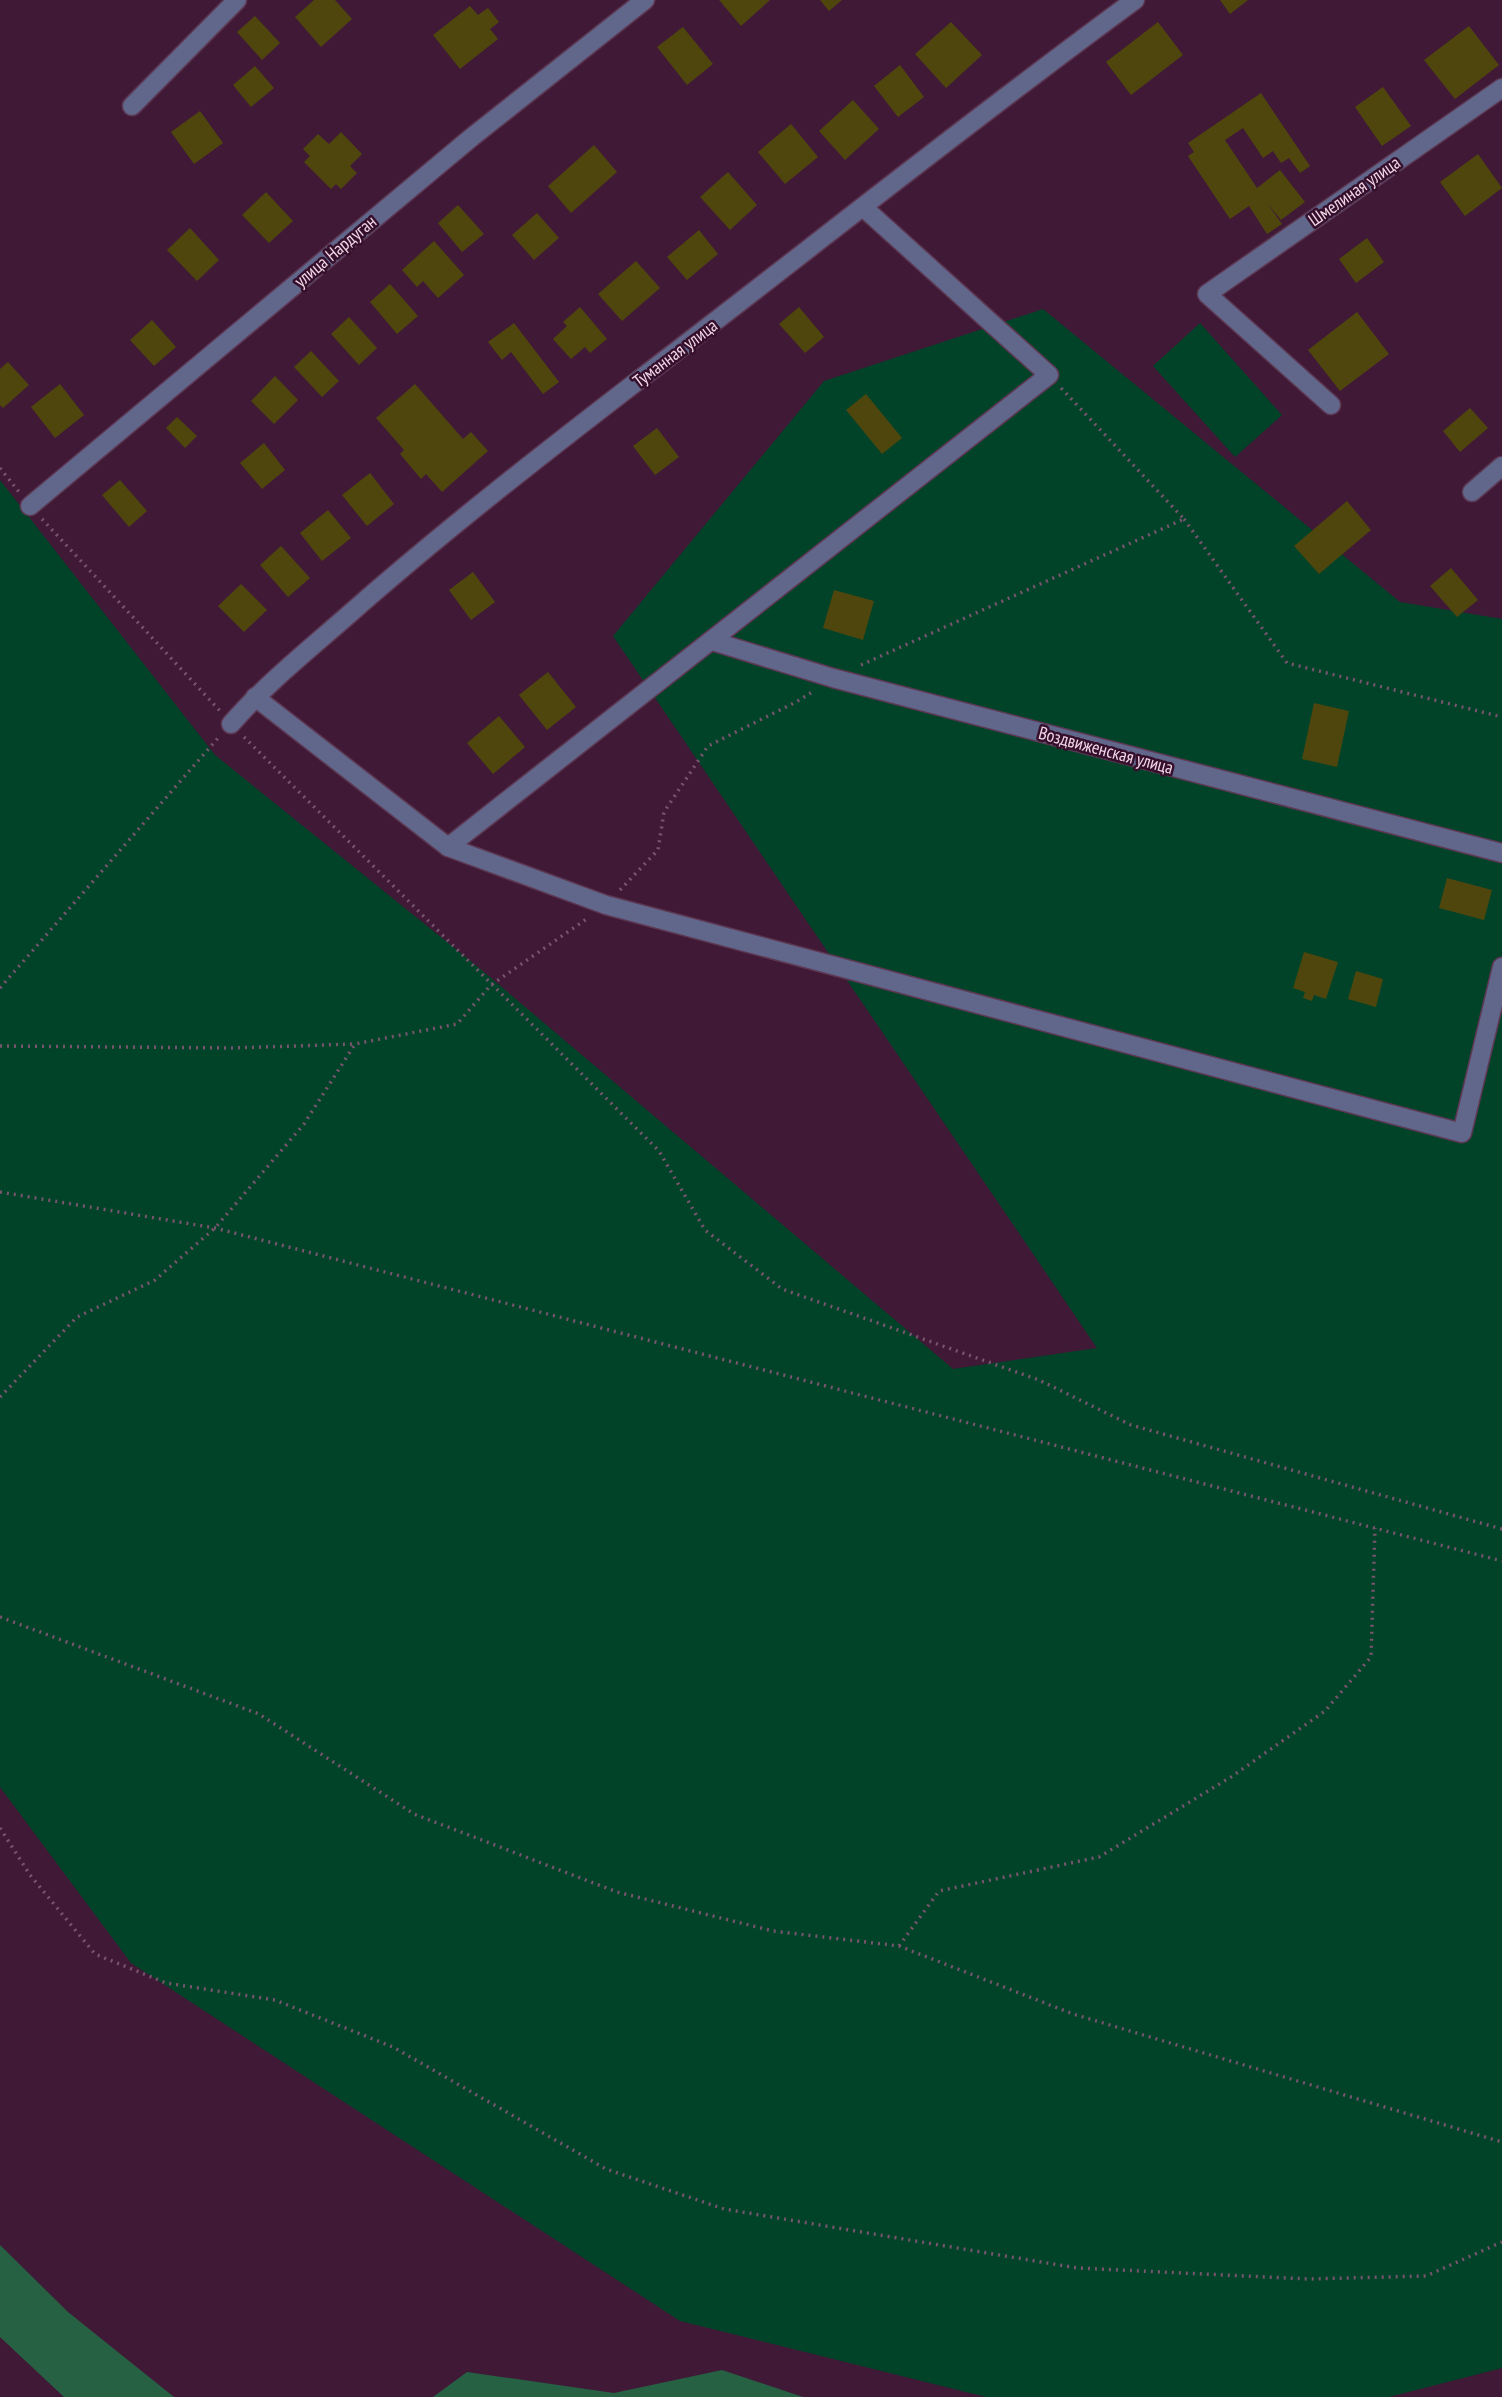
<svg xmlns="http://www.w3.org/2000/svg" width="1502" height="2397" font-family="'PT Sans Narrow',sans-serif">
  <rect width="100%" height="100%" fill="#401936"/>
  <g fill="#004328">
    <path d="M1043 309 1400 602 1502 619V2368L1389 2397H986L680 2321 131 1963 0 1787V480L215 755 478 967 953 1369 1097 1348 613 636 824 381Z"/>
    <path d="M1200 323 1282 415 1235 457 1153 366Z"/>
  </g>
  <g fill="#266144">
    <path d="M0 2245 68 2312 174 2397H64L0 2337Z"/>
    <path d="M722 2370 803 2397H433L467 2372 614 2393Z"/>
  </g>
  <g fill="#4f460e">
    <path d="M314 0H335L352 19 321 47 295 17Z"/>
    <path d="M719 0H770L741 26Z"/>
    <path d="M820 0H842L829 11Z"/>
    <path d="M1220 0H1248L1230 14Z"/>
    <path d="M470 6 478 15 488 8 499 22 490 29 498 39 460 69 433 35Z"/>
    <path d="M255 16 280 43 262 60 237 32Z"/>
    <path d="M951 22 982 55 946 88 915 54Z"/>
    <path d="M1158 22 1183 55 1131 95 1106 62Z"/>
    <path d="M1469 26 1499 65 1455 99 1424 60Z"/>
    <path d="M683 27 713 64 687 85 657 47Z"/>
    <path d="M900 65 924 97 898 117 874 86Z"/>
    <path d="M255 66 274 88 251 107 233 85Z"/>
    <path d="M1383 87 1411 126 1382 146 1355 107Z"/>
    <path d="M1261 93 1310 166 1300 173 1289 158 1281 163 1273 151 1263 158 1243 128 1225 140 1257 188 1280 170 1305 202 1281 220 1267 203 1282 224 1267 234 1249 206 1230 219 1188 156 1194 152 1188 143Z"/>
    <path d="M853 100 879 129 845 160 819 131Z"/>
    <path d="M200 111 223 143 194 164 171 132Z"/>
    <path d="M791 124 818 157 785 184 758 152Z"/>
    <path d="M341 132 362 154 350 166 357 173 341 189 336 184 331 189 304 162 310 156 303 149 318 134 329 144Z"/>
    <path d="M594 145 617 172 571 213 548 186Z"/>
    <path d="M1478 154 1502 188 1465 216 1440 182Z"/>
    <path d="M728 172 757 205 730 230 700 197Z"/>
    <path d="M266 192 293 221 269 243 242 215Z"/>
    <path d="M458 205 484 234 462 252 438 223Z"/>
    <path d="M537 213 559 238 534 260 512 235Z"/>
    <path d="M190 228 219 260 197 281 167 250Z"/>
    <path d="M699 230 718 254 687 280 667 257Z"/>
    <path d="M1367 238 1384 262 1356 283 1339 259Z"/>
    <path d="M434 241 464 275 438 298 423 281 417 287 402 270Z"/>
    <path d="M636 261 660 288 622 321 598 294Z"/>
    <path d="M390 284 418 316 397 334 370 302Z"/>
    <path d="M580 307 607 339 590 353 585 347 571 359 553 339 567 326 563 322Z"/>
    <path d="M799 307 824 337 805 353 779 324Z"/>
    <path d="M1357 312 1389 354 1340 391 1308 350Z"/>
    <path d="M349 317 377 348 359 365 331 334Z"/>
    <path d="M152 320 176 347 154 366 130 340Z"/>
    <path d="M514 323 559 382 543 394 511 352 502 360 488 342Z"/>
    <path d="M311 351 339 381 322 397 294 367Z"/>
    <path d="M8 362 29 385 3 408 0 405V369Z"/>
    <path d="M275 376 298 400 274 424 251 401Z"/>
    <path d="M60 384 84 415 55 438 31 407Z"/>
    <path d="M415 384 463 439 471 432 488 451 442 492 426 474 421 479 400 454 404 450 376 418Z"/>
    <path d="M866 394 902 438 882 454 846 410Z"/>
    <path d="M1470 408 1488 428 1460 452 1443 431Z"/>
    <path d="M177 417 197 436 185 448 166 428Z"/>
    <path d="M657 428 679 457 655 475 633 446Z"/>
    <path d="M264 443 285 470 262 489 240 463Z"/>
    <path d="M370 473 394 504 367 526 342 495Z"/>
    <path d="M120 480 147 511 129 527 102 495Z"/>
    <path d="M1347 501 1371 530 1319 574 1294 546Z"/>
    <path d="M328 510 351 538 322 561 300 533Z"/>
    <path d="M281 546 310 578 288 597 260 565Z"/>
    <path d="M1451 568 1478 600 1457 617 1430 586Z"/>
    <path d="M473 572 495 602 471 620 449 590Z"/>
    <path d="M241 584 267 610 244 632 218 606Z"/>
    <path d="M834 590 874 601 863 640 823 628Z"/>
    <path d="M548 672 576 707 547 730 519 695Z"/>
    <path d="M1314 703 1349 711 1337 767 1302 759Z"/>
    <path d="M499 716 525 747 493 774 467 743Z"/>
    <path d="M1447 878 1492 890 1484 920 1439 908Z"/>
    <path d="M1304 952 1338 962 1326 999 1314 995 1312 1001 1303 998 1305 992 1293 988Z"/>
    <path d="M1356 971 1383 979 1376 1007 1348 999Z"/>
  </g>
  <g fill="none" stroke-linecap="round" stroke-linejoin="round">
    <g stroke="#5c3752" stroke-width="21">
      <g id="minor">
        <path d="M132 106 237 0"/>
        <path d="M1331 405 1207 294 1502 88"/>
        <path d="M1472 492 1502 466"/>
        <path d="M30 506 472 137 645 0"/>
        <path d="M712 641 833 678 1502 853"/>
        <path d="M255 697 448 847 1049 375 864 208"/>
        <path d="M231 724C266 684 307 651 346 617 441 533 540 456 640 379 805 253 967 123 1135 0"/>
        <path d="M448 847 606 905 1462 1133 1502 967"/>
      </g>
    </g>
    <g stroke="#78556e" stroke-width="3.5" stroke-dasharray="2 5" stroke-linecap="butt">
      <path d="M0 468 19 492"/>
      <path d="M42 519 220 711"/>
      <path d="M1184 519 1287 663 1502 717"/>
      <path d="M861 665 1184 519 1061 388"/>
      <path d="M244 737 659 1151 705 1230 782 1289 1039 1380 1131 1425 1502 1529"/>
      <path d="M620 890 658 850 664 812 708 746 796 702 812 692"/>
      <path d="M0 988 218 738"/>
      <path d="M0 1046 233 1048 355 1044"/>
      <path d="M0 1192 215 1228 1502 1561"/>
      <path d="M0 1397 77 1317 155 1280 215 1228 304 1124 355 1044 457 1024 491 985 588 918"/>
      <path d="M0 1617 259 1714 414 1814 617 1892 773 1931 899 1946 1073 2014 1502 2142"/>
      <path d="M0 1828 30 1875 95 1954 166 1983 275 2000 393 2047 606 2169 724 2209 1077 2268 1308 2279 1426 2276 1502 2242"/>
      <path d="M899 1946 939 1891 1099 1857 1231 1777 1325 1711 1371 1657 1375 1528"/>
    </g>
    <use href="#minor" stroke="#61668b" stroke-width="18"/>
  </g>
  <g text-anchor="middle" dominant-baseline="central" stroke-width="5" stroke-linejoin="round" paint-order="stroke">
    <g font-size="18" fill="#f1d7e8" stroke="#350f2b">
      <text transform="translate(1354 191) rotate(-35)">Шмелиная улица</text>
      <text transform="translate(335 251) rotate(-40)">улица Нардуган</text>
      <text transform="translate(675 353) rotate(-37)">Туманная улица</text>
      <text transform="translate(1106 750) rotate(15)">Воздвиженская улица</text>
    </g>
  </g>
</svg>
